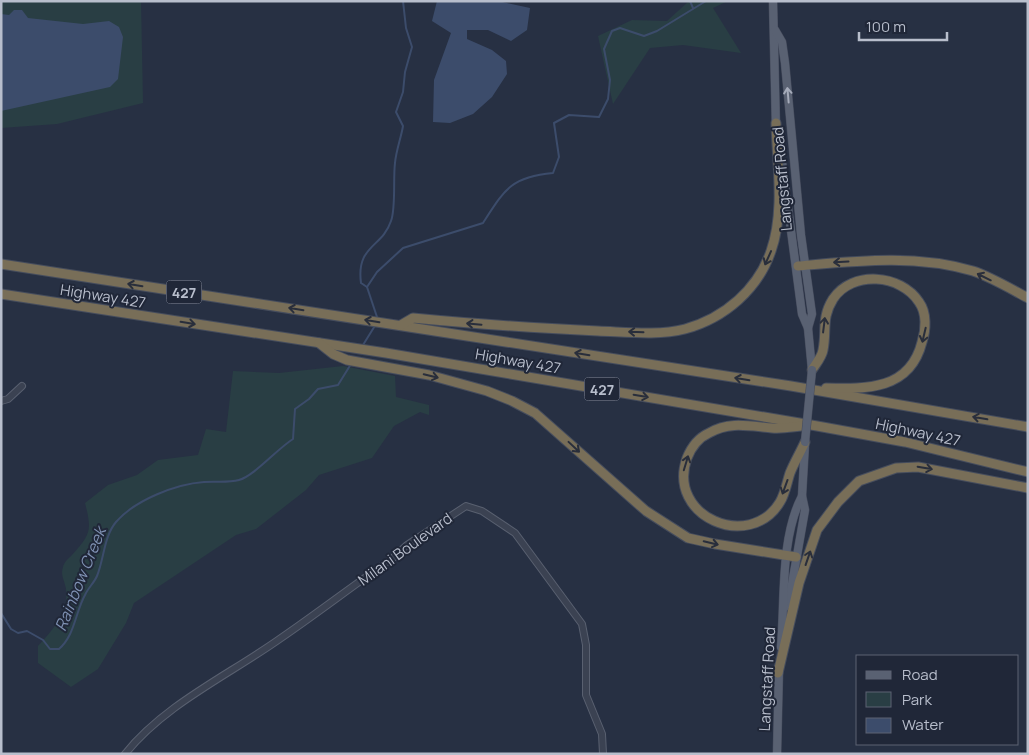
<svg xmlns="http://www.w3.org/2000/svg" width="1029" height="755" font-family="Manrope,sans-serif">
  <rect width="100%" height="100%" fill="#273043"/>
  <g fill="#293e44">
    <path d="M1 1H141L143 103 57 124 1 128Z"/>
    <path d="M728 1 713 8 741 53 683 45 650 48 613 104 598 36 632 20 667 21 688 2Z"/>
    <path d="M343 366 395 376 396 397 429 405V415L420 412 394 426 372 458 319 475 306 490 256 529 236 535 134 603 126 623 98 669 71 687 38 663V646C53 630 69 612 66 589 65 581 60 575 63 567 64 562 69 558 72 555 91 534 92 530 85 503L108 485 137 475 158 460 198 455 206 429 226 432 233 371 279 373Z"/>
  </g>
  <g fill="#3c4c6b">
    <path d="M437 1H498L530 8 527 30 511 41 488 30H467V39L492 50 506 61 507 74 492 97 473 114 450 123 433 122 434 80 451 33 432 21Z"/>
    <path d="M14 10H22L28 18 83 24 109 21 119 27 123 37 118 79 110 87 1 111V14L9 15Z"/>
  </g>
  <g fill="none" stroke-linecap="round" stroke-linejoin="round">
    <g stroke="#3c4c6b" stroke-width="2">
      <path d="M690 1 693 8"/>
      <path d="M367 287 378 320"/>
      <path d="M367 287 377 272 403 248 483 223C505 189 511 177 553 173L559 157 554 123 569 115 599 117 608 99 610 80 604 49 612 31 620 28 644 36 657 31 706 1"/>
      <path d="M367 287 361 283C356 245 382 248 391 221 396 208 393 178 395 163 396 151 401 138 403 126L396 112 403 92 405 72 412 47 406 28 403 1"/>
      <path d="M363 345 376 324"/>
      <path d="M1 613 11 629 18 633 27 631 43 640 50 649H59C75 635 75 613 85 595 88 588 94 583 97 576 104 559 104 536 116 522 135 500 176 484 204 482 215 481 228 483 239 480 254 476 277 449 293 439L295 409 309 399 318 389 338 385 351 364"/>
    </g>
    <g stroke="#596070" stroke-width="8">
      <g id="minor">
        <path d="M1 401 8 399 22 386"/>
        <path d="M125 754C165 704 229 675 281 638 319 612 355 584 393 558L407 545 466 506 482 511 515 533 582 624 586 645V695L602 734 603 754"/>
      </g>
    </g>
    <g stroke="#454b5c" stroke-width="9">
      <g id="major">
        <path d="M773 1 776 129"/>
        <path d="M775 30 782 42 785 63 801 235 812 314 808 328 812 370"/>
        <path d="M782 162 802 314 808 328"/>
        <path d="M785 607 790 595 805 510 802 496 805 444"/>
        <path d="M781 647C785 601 780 538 802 496"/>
        <path d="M777 754 779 668"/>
      </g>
    </g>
    <g stroke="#464d5d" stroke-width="11">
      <g id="highway">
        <path d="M1 264 791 386 1028 427"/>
        <path d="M798 266C856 261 915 254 973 271 991 277 1011 289 1028 298"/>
        <path d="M1 294 386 353 817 426 905 442 1028 472"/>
        <path d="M401 325 413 318C475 324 536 328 598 331 626 332 658 336 685 329 725 318 758 289 771 251 785 211 777 164 776 123"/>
        <path d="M319 343 333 354 347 360 429 375 487 391 512 401 535 413 646 511 688 538 715 544 796 557"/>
        <path d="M812 370C815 365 822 357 823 350 827 331 821 318 833 299 852 270 901 274 919 302 927 313 926 330 922 342 910 390 867 389 826 388"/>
        <path d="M802 426C792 427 782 429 772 428 749 426 729 421 709 433 698 438 691 448 687 458 666 517 750 552 780 502 785 494 787 482 790 473 794 463 800 453 805 442"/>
        <path d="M778 673 799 583 817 530 838 502 859 481 896 468 918 467 1028 488"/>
      </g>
    </g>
    <use href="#minor" stroke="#3b4252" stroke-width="6"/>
    <use href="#major" stroke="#596172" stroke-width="8"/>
    <use href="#highway" stroke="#786e58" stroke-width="9"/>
    <g stroke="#454b5c" stroke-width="9" stroke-linecap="butt">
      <path id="major-bridge" d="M805 442 812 370"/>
    </g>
    <use href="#major-bridge" stroke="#596172" stroke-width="8"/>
  </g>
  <defs><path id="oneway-shaft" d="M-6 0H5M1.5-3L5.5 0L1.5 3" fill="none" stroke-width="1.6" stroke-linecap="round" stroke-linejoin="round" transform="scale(1.25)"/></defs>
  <use stroke="#a5abba" href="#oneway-shaft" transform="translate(788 95) rotate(-95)"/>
  <g stroke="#292e3b">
    <use href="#oneway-shaft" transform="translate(768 258) rotate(114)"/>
    <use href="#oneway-shaft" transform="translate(841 262) rotate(177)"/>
    <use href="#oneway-shaft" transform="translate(984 277) rotate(-154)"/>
    <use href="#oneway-shaft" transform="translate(135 285) rotate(-171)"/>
    <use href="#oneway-shaft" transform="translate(296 309) rotate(-171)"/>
    <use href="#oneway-shaft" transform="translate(372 321) rotate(-171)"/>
    <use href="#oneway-shaft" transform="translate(188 323) rotate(9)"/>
    <use href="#oneway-shaft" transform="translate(474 324) rotate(-175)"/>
    <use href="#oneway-shaft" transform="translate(824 325) rotate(-83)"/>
    <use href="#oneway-shaft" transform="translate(636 332) rotate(-178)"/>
    <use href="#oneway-shaft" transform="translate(924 335) rotate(103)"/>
    <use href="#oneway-shaft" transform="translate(582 354) rotate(-171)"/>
    <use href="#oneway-shaft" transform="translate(431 376) rotate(14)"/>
    <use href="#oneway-shaft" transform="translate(742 379) rotate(-171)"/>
    <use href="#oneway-shaft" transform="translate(641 396) rotate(10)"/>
    <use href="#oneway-shaft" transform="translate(980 418) rotate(-170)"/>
    <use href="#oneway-shaft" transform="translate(574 447) rotate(43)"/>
    <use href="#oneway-shaft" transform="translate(686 463) rotate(-73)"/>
    <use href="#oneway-shaft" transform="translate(925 468) rotate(10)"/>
    <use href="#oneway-shaft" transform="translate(785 487) rotate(110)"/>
    <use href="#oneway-shaft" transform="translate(711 543) rotate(13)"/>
    <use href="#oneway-shaft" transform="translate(808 558) rotate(-71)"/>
  </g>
  <g text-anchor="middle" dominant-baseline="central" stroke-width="4" stroke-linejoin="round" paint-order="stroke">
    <g fill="#202738" stroke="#8a91a0" stroke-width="1">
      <rect x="166.5" y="280.5" width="35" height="23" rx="4"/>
      <rect x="584.5" y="377.5" width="35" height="23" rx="4"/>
    </g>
    <g font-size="14" font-weight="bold" fill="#b8becc">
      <text x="184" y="292">427</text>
      <text x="602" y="389">427</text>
    </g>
    <g font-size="15" fill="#b8becc" stroke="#202738">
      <text transform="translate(782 179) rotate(-95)">Langstaff Road</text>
      <text transform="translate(103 296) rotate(9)">Highway 427</text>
      <text transform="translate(518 361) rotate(10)">Highway 427</text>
      <text transform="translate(918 432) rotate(12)">Highway 427</text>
      <text transform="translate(405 549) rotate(-36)">Milani Boulevard</text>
      <text transform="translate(767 679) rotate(-87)">Langstaff Road</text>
    </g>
    <g font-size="16" font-style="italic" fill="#7f91b3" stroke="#202738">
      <text transform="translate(80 579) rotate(-68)">Rainbow Creek</text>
    </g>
  </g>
  <rect width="1029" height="755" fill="none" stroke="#b8becc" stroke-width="5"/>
  <rect x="856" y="655" width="162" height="90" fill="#202738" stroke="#5d6373"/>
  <rect x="866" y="671" width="25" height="8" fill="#596172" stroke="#5d6373"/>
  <text x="902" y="680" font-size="15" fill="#b8becc">Road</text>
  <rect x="866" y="692" width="25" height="15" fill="#293e44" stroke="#5d6373"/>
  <text x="902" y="705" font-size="15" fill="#b8becc">Park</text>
  <rect x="866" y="718" width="25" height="15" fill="#3c4c6b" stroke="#5d6373"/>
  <text x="902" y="730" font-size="15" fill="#b8becc">Water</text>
  <path d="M859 32v8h88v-8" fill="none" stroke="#b8becc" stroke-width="2.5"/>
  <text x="866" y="32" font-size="15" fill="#b8becc" stroke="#202738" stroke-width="4" paint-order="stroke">100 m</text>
</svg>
